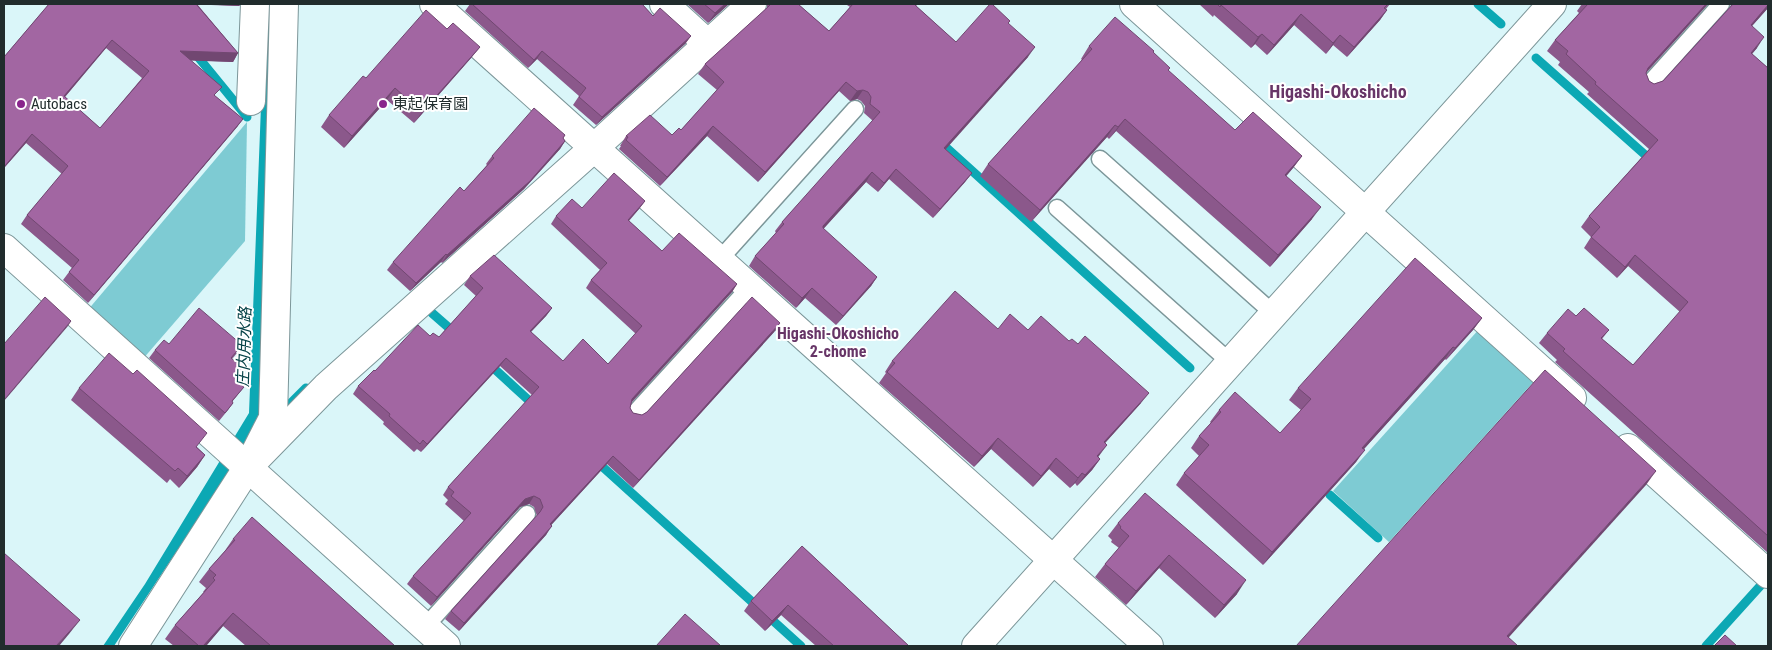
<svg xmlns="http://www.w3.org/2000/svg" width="1772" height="650" font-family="'Roboto Condensed','Noto Sans JP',sans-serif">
  <rect width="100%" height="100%" fill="#daf6f9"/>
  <g fill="#7ecbd3">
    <path d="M247 122 245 241 142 360 87 311Z"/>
    <path d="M1481 327 1537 378 1389 542 1333 491Z"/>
  </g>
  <path fill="#0ca8b4" d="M265 4H275L262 417 237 460 114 646H103L145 584 249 413Z"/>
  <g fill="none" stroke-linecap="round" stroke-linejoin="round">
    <g stroke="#0ca8b4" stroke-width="9">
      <path d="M1478 4 1501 24"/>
      <path d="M194 52 247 117"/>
      <path d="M1536 58 1652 161"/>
      <path d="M938 140 1190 368"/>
      <path d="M432 313 456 334"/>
      <path d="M488 363 535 406"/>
      <path d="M290 404 306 388"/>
      <path d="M595 460 801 646"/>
      <path d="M1330 495 1378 538"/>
      <path d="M1706 646 1762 584"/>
    </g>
    <g stroke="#7c9699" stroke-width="19">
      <g id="lane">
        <path d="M1648 85 1721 4"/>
        <path d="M1100 159 1274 314"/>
        <path d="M1057 208 1231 363"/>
        <path d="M720 259 855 109"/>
        <path d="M634 414 750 287"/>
        <path d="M425 627 527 514"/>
      </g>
    </g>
    <g stroke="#7c9699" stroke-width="30">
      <g id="street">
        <path d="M434 4 1149 646"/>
        <path d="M664 4 708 44"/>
        <path d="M1134 4 1572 398"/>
        <path d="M251 101 255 4"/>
        <path d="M4 248 446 646"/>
        <path d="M1628 448 1768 574"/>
        <path d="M248 467 326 387 595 147 752 4"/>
        <path d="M133 646 248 467 273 418 284 4"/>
      </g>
    </g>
    <g stroke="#7c9699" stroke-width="30">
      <path id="secondary" d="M976 646 1552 4"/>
    </g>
    <use href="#lane" stroke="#fff" stroke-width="16"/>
    <use href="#street" stroke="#fff" stroke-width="28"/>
    <use href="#secondary" stroke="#fff" stroke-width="28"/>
  </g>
  <g fill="#8b588b" fill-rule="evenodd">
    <path d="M49 4H241L239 6 197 4 238 53 233 62 190 60 215 96 243 119 237 127 88 303 63 280 72 268 21 224 27 215 62 174 26 143 4 168V57ZM106 48 142 78 100 128 65 97Z"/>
    <path d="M470 4H642L653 16 691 36 685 44 596 125 573 105 579 96 537 59 528 68 465 11Z"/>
    <path d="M687 4H729L708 23Z"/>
    <path d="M767 4H798L829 31 850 7 847 5 848 4H918L916 6 956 42 1008 24 1028 57 945 149 972 173 965 182 933 218 889 179 878 192 866 182 823 229 877 277 871 286 836 325 805 298 796 308 749 266 755 256 776 233 775 231 782 222 873 121 864 113 865 106 861 101 857 99 850 101 839 91 758 182 707 136 660 186 619 149 621 146H620L626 136 672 135 681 130 717 90 698 74 705 64 767 8Z"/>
    <path d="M1199 4H1390L1386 9 1387 10 1380 20 1347 57 1333 45 1326 54 1294 25 1267 55 1255 44 1251 48 1214 15 1213 17Z"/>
    <path d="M1582 4H1708L1646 73 1649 81 1654 84 1663 81 1731 6 1730 4H1768V8L1752 26 1757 48 1752 54 1768 68V553L1555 362 1557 360 1539 343 1547 333 1576 316 1609 330 1602 339 1633 365 1680 312 1628 266 1617 278 1584 248 1591 237 1581 227 1589 216 1649 149 1587 94 1589 92 1558 65 1560 62 1547 51 1555 40 1579 13 1577 11Z"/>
    <path d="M447 29 480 47 471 58 414 123 387 100 344 148 321 127 329 115 366 78Z"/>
    <path d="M1089 46 1153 52 1168 71 1235 130 1302 156 1293 168 1286 176 1312 219 1270 267 1116 131 1109 139 1107 137 1093 152 1031 222 980 176 988 164 1082 60 1081 59Z"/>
    <path d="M565 135 563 138 565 141 560 149 524 189 442 263 441 262 410 291 387 270 393 262 464 191 487 165 486 164 492 156Z"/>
    <path d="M645 201 639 209 629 221 662 251 737 284 732 292 632 402 630 408 633 413 642 415 775 331 633 488 607 464 551 525 546 535 459 631 445 619 451 611 536 517 537 516 534 507 529 504 520 507 431 606 407 584 413 576 464 521 445 504 448 500 443 495 448 487 532 395 500 366 421 452 417 449 414 452 383 424 384 422 353 394 358 386 375 371 430 336 439 337 476 296 464 285 470 276 552 308 546 316 531 332 563 361 608 364 636 334 586 288 591 280 600 270 551 224 556 216 582 208Z"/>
    <path d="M1482 318 1473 330 1446 360 1445 359 1364 449 1356 462 1263 565 1176 485 1184 473 1199 456 1191 448 1199 436 1211 423 1210 422 1219 410 1280 433 1301 410 1289 400 1298 388Z"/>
    <path d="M998 329 1028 330 1069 341 1141 403 1105 443 1098 457 1100 459 1092 470 1077 486 1075 483 1070 488 1049 469 1033 487 991 449 974 467 879 383 886 373 885 372 892 361Z"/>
    <path d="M169 344 237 353 232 359 236 381 244 387 232 402 233 403 228 410 219 421 149 358 155 350Z"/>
    <path d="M79 388 197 447 205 455 197 467 179 488 170 479 167 483 71 400Z"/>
    <path d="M1118 523 1237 594 1215 618 1159 568 1126 605 1095 577 1105 564 1119 548 1111 542 1112 540 1108 536Z"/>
    <path d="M233 539 395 646H246L223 626 206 646H174L165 639 175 625 204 592H203L206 588 199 582 209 569 224 552Z"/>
    <path d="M802 546 909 646H816L781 615 765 631 744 611 751 601Z"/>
  </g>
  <g fill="#714771">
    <path d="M183 4H241L239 6Z"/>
    <path d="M725 4H729L708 23 715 13Z"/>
    <path d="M1706 4H1708L1641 78 1648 68Z"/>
    <path d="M1768 5V8L1743 36 1751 25Z"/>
    <path d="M1387 10 1380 20 1347 57 1354 47Z"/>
    <path d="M1301 14 1294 25 1267 55 1274 45Z"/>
    <path d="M1262 34 1255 44 1251 48 1258 37Z"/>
    <path d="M1340 35 1333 45 1326 54 1333 43Z"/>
    <path d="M691 36 685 44 596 125 602 117Z"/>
    <path d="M1764 37 1757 48 1743 64 1751 53Z"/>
    <path d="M112 40 106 48 58 105 64 96Z"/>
    <path d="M480 47 471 58 414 123 422 112Z"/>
    <path d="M1035 47 1028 57 938 158 944 148Z"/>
    <path d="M180 51 238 53 233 62 174 60Z"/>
    <path d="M542 51 537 59 528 68 534 60Z"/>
    <path d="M846 82 839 91 758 182 765 172Z"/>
    <path d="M395 88 387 100 344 148 352 136Z"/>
    <path d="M863 90 857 99 850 101 857 91Z"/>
    <path d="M243 119 237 127 88 303 94 295Z"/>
    <path d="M1125 119 1116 131 1109 139 1118 127Z"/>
    <path d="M1115 125 1107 137 1031 222 1040 210Z"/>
    <path d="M713 126 707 136 660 186 667 177Z"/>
    <path d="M32 134 26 143 4 168V167Z"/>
    <path d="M565 141 560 149 524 189 442 263 447 255Z"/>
    <path d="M1302 156 1293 168 1277 187 1285 175Z"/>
    <path d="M896 169 889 179 878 192 884 183Z"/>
    <path d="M872 172 866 182 817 236 823 226Z"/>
    <path d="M972 173 965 182 933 218 940 209Z"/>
    <path d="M645 201 639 209 622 228 628 220Z"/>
    <path d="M1321 207 1312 219 1270 267 1278 255Z"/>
    <path d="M446 254 441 262 410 291 416 283Z"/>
    <path d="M1635 255 1628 266 1617 278 1625 267Z"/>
    <path d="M877 277 871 286 836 325 843 316Z"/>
    <path d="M737 284 732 292 627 407 632 399Z"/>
    <path d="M812 288 805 298 796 308 802 298Z"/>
    <path d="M552 308 546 316 524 339 530 331Z"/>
    <path d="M1482 318 1473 330 1446 360 1455 348Z"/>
    <path d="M71 321 68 326 4 401V400Z"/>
    <path d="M780 323 775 331 633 488 639 480Z"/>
    <path d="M1453 347 1445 359 1354 460 1362 448Z"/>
    <path d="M506 358 500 366 421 452 427 444Z"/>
    <path d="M1149 393 1141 403 1096 453 1104 442Z"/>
    <path d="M998 438 991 449 974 467 982 456Z"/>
    <path d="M1107 445 1099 456 1089 467 1097 456Z"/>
    <path d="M1365 450 1356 462 1263 565 1272 552Z"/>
    <path d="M205 455 197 467 179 488 187 476Z"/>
    <path d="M613 456 607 464 544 533 550 524Z"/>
    <path d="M1056 458 1049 469 1033 487 1041 476Z"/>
    <path d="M1100 459 1092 470 1077 486 1085 475Z"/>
    <path d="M1656 471 1646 485 1501 646 1507 636Z"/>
    <path d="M1082 473 1075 483 1070 488Z"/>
    <path d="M534 496 529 504 520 507 431 606 437 597 525 499Z"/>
    <path d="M552 526 546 535 459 631 464 623Z"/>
    <path d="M1169 555 1159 568 1126 605 1136 591Z"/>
    <path d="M1246 580 1237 594 1215 618 1224 605Z"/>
    <path d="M788 605 781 615 765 631 772 621Z"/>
    <path d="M233 613 223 626 206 646H203Z"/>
    <path d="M80 620 69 634 59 646H56Z"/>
  </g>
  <g fill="#a266a2" stroke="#714771" fill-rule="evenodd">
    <path d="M49 4H196L238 53 180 51 222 87 214 95 243 119 94 295 69 272 79 260 27 215 68 166 32 134 4 167V57ZM112 40 149 71 100 128 64 96Z"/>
    <path d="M472 4H642L653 16 660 8 691 36 602 117 579 97 586 88 542 51 534 60Z"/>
    <path d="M704 4H725L715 13Z"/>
    <path d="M771 4H798L829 31 853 4H916L915 5 956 42 990 4H992L1010 21 1008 23 1035 47 944 148 972 173 940 209 896 169 884 183 872 172 823 226V228L877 277 843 316 812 288 802 298 755 256 784 224 782 222 880 112 870 104 871 97 868 92 863 90 857 91 846 82 765 172 713 126 667 177 626 140 628 137 626 136 650 115 672 135 679 128 681 130 724 82 705 64 769 6Z"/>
    <path d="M1217 4H1388L1384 8 1387 10 1354 47 1340 35 1333 43 1301 14 1274 45 1262 34 1258 37 1221 5 1220 7Z"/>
    <path d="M1588 4H1706L1648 68 1646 73 1649 81 1654 84 1663 81 1733 4H1768V5L1751 25 1764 37 1751 53 1768 68V536L1563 351 1565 349 1547 333 1568 309 1576 316 1584 308 1609 330 1601 338 1633 365 1688 302 1635 255 1625 267 1591 237 1600 227 1589 216 1658 140 1595 84 1596 82 1566 54 1568 51 1555 40Z"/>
    <path d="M426 10 447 29 453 23 480 47 422 112 395 88 352 136 329 115 363 76 366 78Z"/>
    <path d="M1115 17 1154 51 1153 52 1170 68 1168 70 1235 130 1253 112 1302 156 1285 175 1321 207 1278 255 1125 119 1118 127 1115 125 1102 140 1040 210 988 164 1092 49 1089 46Z"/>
    <path d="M534 108 565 135 563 138 565 141 530 181 447 255 446 254 416 283 393 262 460 187 464 191 494 158 492 156Z"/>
    <path d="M614 173 645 201 628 220 662 251 679 233 737 284 632 399 630 408 633 413 642 415 647 412 752 297 780 323 639 480 613 456 550 524 552 526 464 623 451 611 540 512 543 507 540 499 534 496 525 499 437 597 413 576 471 513 451 496 454 492 448 487 539 387 506 358 427 444 423 440 420 444 389 416 390 414 358 386 374 370 375 371 418 325 430 336 433 333 439 337 483 288 470 276 494 255 552 308 530 331 563 361 583 339 608 364 642 326 591 280 607 263 556 216 572 199 582 208Z"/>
    <path d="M1415 258 1482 318 1455 348 1453 347 1362 448 1365 450 1272 552 1184 473 1209 445 1199 436 1221 412 1219 410 1235 392 1280 433 1311 399 1298 388Z"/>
    <path d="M955 291 998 329 1010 314 1028 330 1041 316 1069 341 1072 339 1078 344 1085 336 1149 393 1104 442 1107 445 1097 456 1100 459 1085 475 1082 473 1078 478 1056 458 1041 476 998 438 982 456 887 372 895 363 892 361Z"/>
    <path d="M45 297 71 321 4 400V344Z"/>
    <path d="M199 308 242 345 231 358 245 370 236 381 244 387 232 401 233 403 225 413 155 350 164 340 169 344Z"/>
    <path d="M109 353 133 374 137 370 207 433 196 447 205 455 187 476 178 468 175 471 79 388Z"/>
    <path d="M1545 370 1656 471 1507 636 1518 646H1296Z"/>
    <path d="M1145 493 1246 580 1224 605 1169 555 1136 591 1105 564 1129 536 1120 528 1121 527 1118 523Z"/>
    <path d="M252 517 395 646H271L233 613 203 646H199L175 625 215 580 213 578 216 575 209 569 235 540 233 539Z"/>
    <path d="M802 546 909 646H834L788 605 772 621 751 601Z"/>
    <path d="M4 553 80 620 56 646H4Z"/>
    <path d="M685 614 721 646H656Z"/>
    <path d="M1725 635 1737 646H1714Z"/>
  </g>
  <g fill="#89258c" stroke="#fff" stroke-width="2">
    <circle cx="21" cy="104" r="5"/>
    <circle cx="383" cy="104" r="5"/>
  </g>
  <g text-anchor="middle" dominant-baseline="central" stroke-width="4" stroke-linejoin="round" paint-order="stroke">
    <g font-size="15" fill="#212c2d" stroke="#fff" text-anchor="start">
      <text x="31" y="104">Autobacs</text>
      <text x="393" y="104">東起保育園</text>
    </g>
    <g font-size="16" font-weight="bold" fill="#673567" stroke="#fff">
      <text x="838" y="333">Higashi-Okoshicho<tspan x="838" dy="18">2-chome</tspan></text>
    </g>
    <g font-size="16" font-style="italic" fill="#054247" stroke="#fff">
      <text transform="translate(244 347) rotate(-88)">庄内用水路</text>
    </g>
    <g font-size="18" font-weight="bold" fill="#673567" stroke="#fff">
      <text x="1338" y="91">Higashi-Okoshicho</text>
    </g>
  </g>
  <rect width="1772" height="650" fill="none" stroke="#212c2d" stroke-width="10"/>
</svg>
